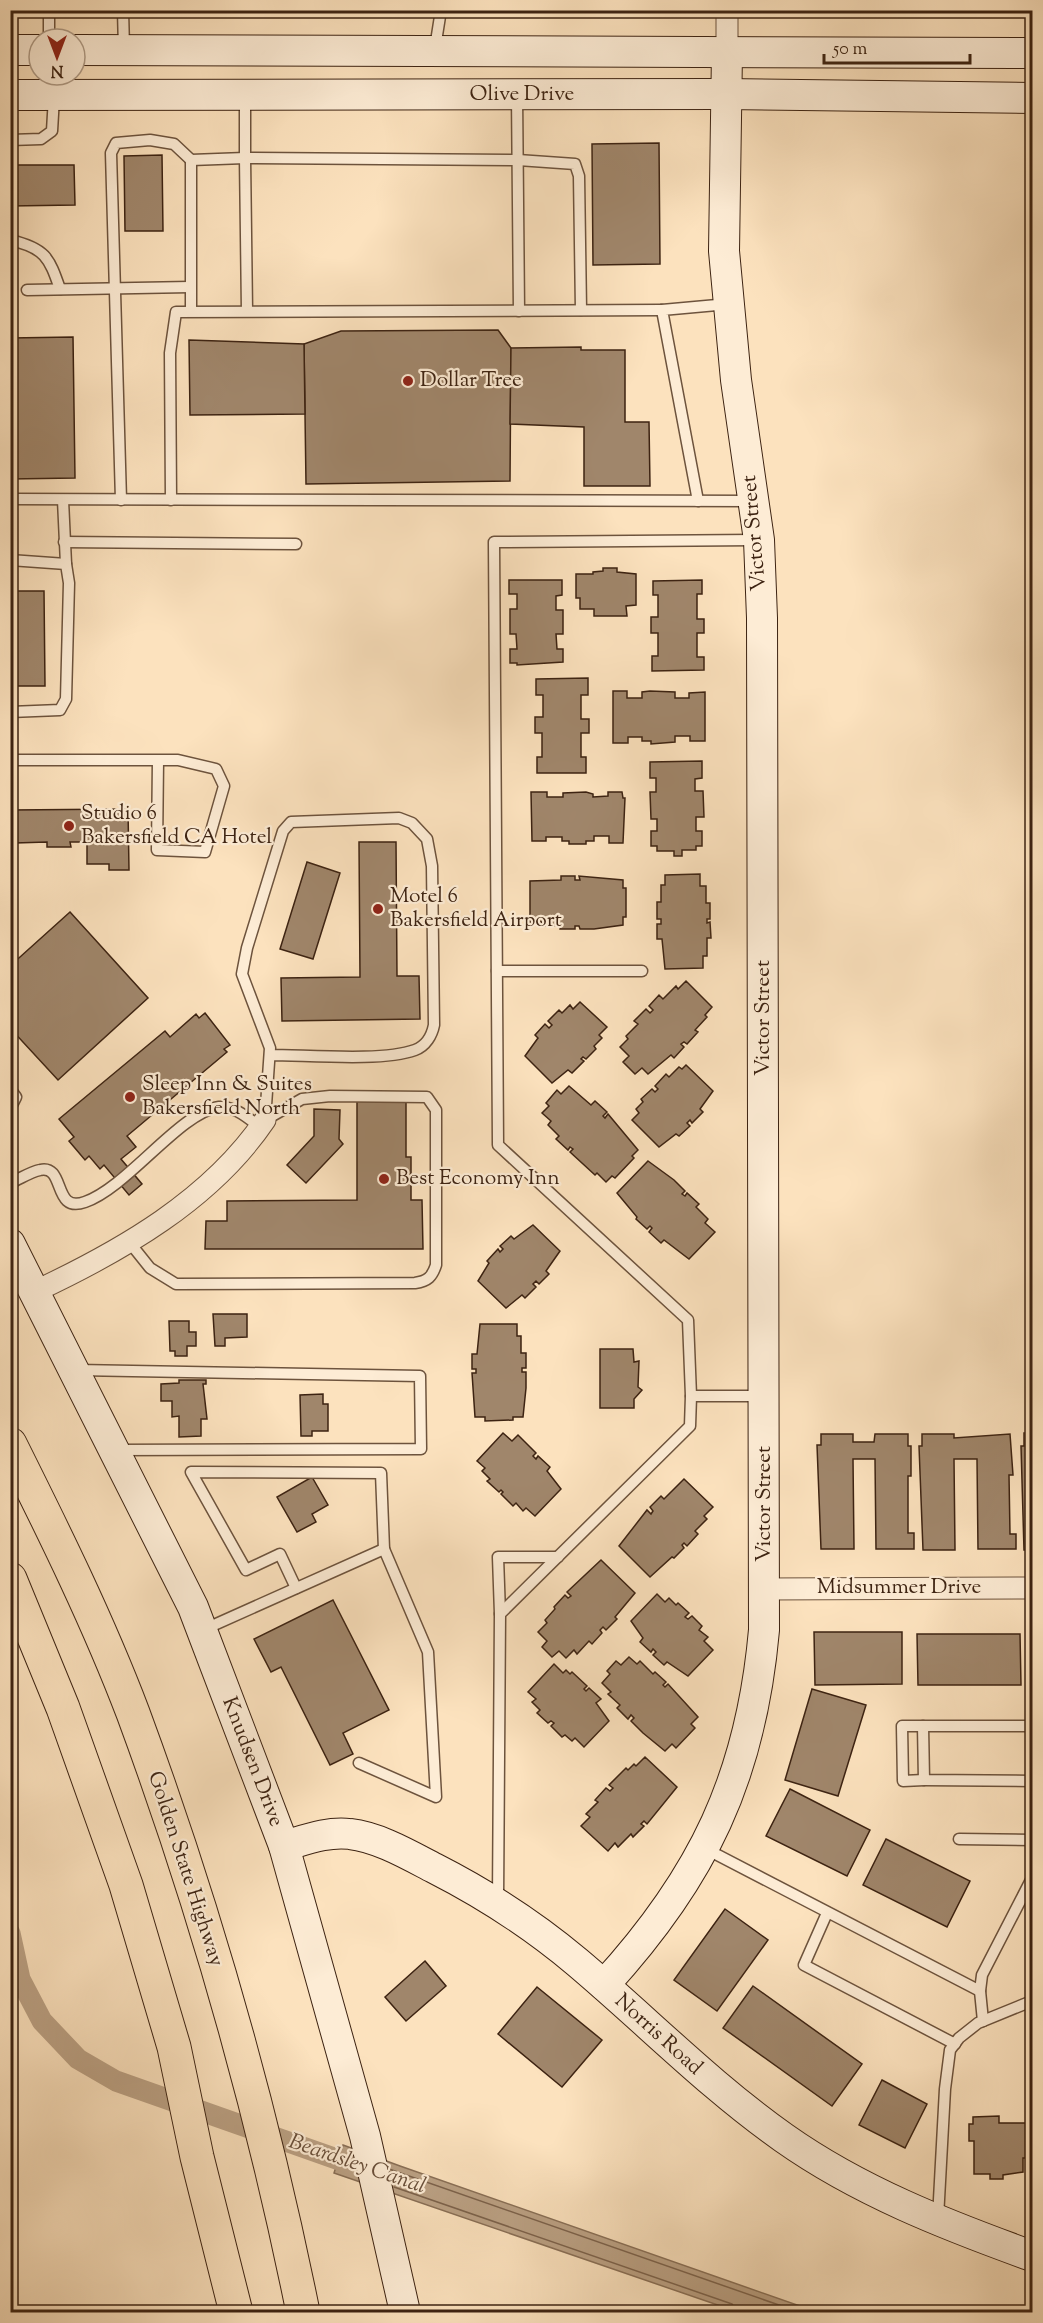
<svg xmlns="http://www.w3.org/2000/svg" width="1043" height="2323" font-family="'Sorts Mill Goudy',serif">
  <rect width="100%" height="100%" fill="#fce2be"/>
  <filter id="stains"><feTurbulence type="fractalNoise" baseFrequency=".00333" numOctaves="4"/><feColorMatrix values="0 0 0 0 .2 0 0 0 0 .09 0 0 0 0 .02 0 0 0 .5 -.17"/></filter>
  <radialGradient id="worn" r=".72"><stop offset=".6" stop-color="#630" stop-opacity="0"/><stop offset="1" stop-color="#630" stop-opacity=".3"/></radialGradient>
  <path fill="#bba184" stroke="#896f56" stroke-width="1.5" d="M343 2145 400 2166 817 2312H738L334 2173Z"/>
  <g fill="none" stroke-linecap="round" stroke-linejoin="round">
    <g stroke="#7c624b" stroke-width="1.5">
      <path d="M389 2169 799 2312"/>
      <path d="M394 2187 732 2304 737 2312"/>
    </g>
    <path stroke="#bba184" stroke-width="21" d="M10 1933 20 1979 42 2021 78 2059 116 2081 365 2169"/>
  </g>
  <g fill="#a0866b" stroke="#3d2312" stroke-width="1.5">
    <path d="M659 143 660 264 593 265 592 144Z"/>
    <path d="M162 155 163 231H125L124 156Z"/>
    <path d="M10 165H74L75 205 10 206Z"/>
    <path d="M498 330 511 348 510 481 306 484 304 344 341 331Z"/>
    <path d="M73 337 75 478 10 479V338Z"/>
    <path d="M189 340 304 344 305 414 190 415Z"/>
    <path d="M581 347V350H625V422H649L650 486H584V427L510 424 511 348Z"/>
    <path d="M603 568H617V572L636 574V605L626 606 627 616H594V609H580V598H576V574H593V572L603 571Z"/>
    <path d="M509 580H562V595L556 596V610H563V634H556L557 649H563V662L517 665V663H510V649H517L516 634H510V609H517V594H509Z"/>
    <path d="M702 580V594H697V619H704V633H697V657H704V670L652 671V656H658V633H651V617H658V595H653V581Z"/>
    <path d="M10 591H44L45 686H10Z"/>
    <path d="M588 678V695H581V719H589V733H581V757H586V773H537V757H542V733H535V717H543V695H536V679Z"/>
    <path d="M613 691H627V698H642V692L650 691 675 692V698H689V693L705 692V741H690V736H675V742L651 744V741H642V737H628V743H613Z"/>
    <path d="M702 761V778L695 779V791H703L704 817H696V831H702V846H696V850H682V856H674V851H657V846H651V831H657V819H651L650 792H656V778H650V762Z"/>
    <path d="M531 792H547V797H563V793L586 792 593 794V797L608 796V792H622L623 798H625L623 843H609V836H594V841H586V844H569V841H562V837H546V841H532Z"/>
    <path d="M128 809 129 870H109V864H87V842H70L71 847H47V842L15 843V848H10V810Z"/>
    <path d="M359 842H396L397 976H419L420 1019 282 1021 281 978 360 977Z"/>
    <path d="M307 862 340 873 313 959 280 949Z"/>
    <path d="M700 874V886H706V903H710V919H707V923L710 922 711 938H707V956H703V968L665 969 662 939H657V924H661V919H657V902H661V885H665V875Z"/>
    <path d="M561 876H575V880H580L579 876 623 880V888H626V917H623V925L594 929H580L579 926H575V929H560V926H542V922H530V881L561 880Z"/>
    <path d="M70 912 148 998 58 1080 10 1028V966Z"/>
    <path d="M686 981 712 1007 705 1015 707 1017 695 1030 698 1032 687 1044 684 1042 681 1044 684 1047 674 1058 671 1055 648 1074 642 1068 635 1074 623 1062 629 1056 620 1047 628 1039 626 1036 638 1024 634 1021 646 1009 650 1013 653 1010 649 1006 659 995 663 999 676 986 678 989Z"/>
    <path d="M580 1002 607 1027 599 1035 602 1038 594 1046 596 1049 586 1059 583 1057 581 1059 584 1061 572 1073 568 1070 552 1083 525 1056 538 1038 535 1035 545 1024 549 1028 552 1025 548 1021 559 1010 562 1013 570 1005 573 1009Z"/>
    <path d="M205 1013 230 1045 224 1049 227 1052 127 1136 136 1147 121 1159 142 1184 129 1195 104 1165 100 1169 89 1156 85 1160 69 1141 74 1137 59 1119 165 1031 170 1037 196 1014 199 1018Z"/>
    <path d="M686 1065 713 1091 700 1109 703 1112 692 1123 690 1120 687 1123 690 1126 679 1136 676 1134 659 1147 632 1120 639 1113 636 1109 643 1102 641 1099 652 1089 655 1092 658 1089 655 1086 666 1074 669 1077 679 1067 682 1069Z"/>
    <path d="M569 1086 591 1105 595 1101 607 1112 603 1116 605 1118 608 1114 638 1150 632 1156 634 1158 615 1178 612 1176 606 1182 597 1173 595 1175 570 1152 573 1149 570 1147 568 1150 556 1139 559 1136 548 1125 551 1121 542 1113 549 1106 546 1103 557 1090 561 1094Z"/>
    <path d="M357 1098H406V1157H411V1200H422L423 1249H205L206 1221H227V1201L357 1200Z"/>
    <path d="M314 1109 340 1110 339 1139 343 1144 306 1183 287 1165 314 1136Z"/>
    <path d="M648 1161 674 1180 685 1191 682 1194 685 1196 687 1193 699 1204 696 1207 708 1219 705 1223 715 1232 689 1259 664 1240 661 1243 649 1232 652 1228 650 1226 647 1229 636 1219 637 1217 617 1193Z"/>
    <path d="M533 1225 560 1251 546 1271 549 1274 539 1284 536 1281 533 1284 536 1287 525 1298 522 1295 506 1308 478 1281 489 1263 487 1261 498 1249 500 1252 503 1249 500 1246 511 1236 514 1239Z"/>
    <path d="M213 1314H247V1337L225 1338V1346H215Z"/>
    <path d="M169 1321H189V1332H196V1346H187V1356H175V1351H170Z"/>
    <path d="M480 1324H517V1336H521V1353H526V1368H522V1372H526V1388L523 1417H513V1420L485 1421V1417H475L472 1373H476V1369H472V1354H477Z"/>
    <path d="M600 1349H633L634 1362 639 1361 638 1387 642 1390 634 1399V1408H600Z"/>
    <path d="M179 1380H206V1384H203L207 1419H201V1436L179 1437V1416L172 1417V1401H161V1384L179 1383Z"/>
    <path d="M323 1394V1404H328V1431H312V1436H301L300 1395Z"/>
    <path d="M503 1433 512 1441 518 1435 536 1453 533 1456 536 1459 538 1456 550 1467 547 1471 561 1489 535 1516 526 1508 523 1511 516 1503 513 1506 501 1494 503 1492 501 1490 499 1492 487 1481 490 1479 482 1471 485 1468 477 1461Z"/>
    <path d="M1024 1433H1032V1550H1024L1021 1446H1024Z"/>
    <path d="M821 1434H853V1442H874L875 1434H908V1446H911V1476H908V1533H914V1549H876L875 1459H853L854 1549H821L817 1445H821Z"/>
    <path d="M922 1434H954V1438L1010 1434 1013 1475H1009L1010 1534H1016V1549H978L977 1459H954L955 1550H923L919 1446H922Z"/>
    <path d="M312 1477 328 1505 312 1514 316 1522 297 1532 277 1497Z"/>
    <path d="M684 1479 713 1507 704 1516 707 1519 695 1531 698 1534 687 1546 684 1543 682 1545 684 1548 674 1558 672 1557 650 1577 619 1546 647 1510 651 1514 653 1511 650 1507 661 1496 664 1499Z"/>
    <path d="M601 1560 635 1593 615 1617 617 1619 606 1630 603 1627 600 1630 602 1633 592 1644 589 1641 577 1654 574 1650 566 1658 559 1651 552 1657 542 1647 547 1641 538 1632 547 1623 545 1620 555 1609 554 1607 565 1595 568 1598 571 1596 567 1592Z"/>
    <path d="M657 1594 665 1602 669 1598 676 1605 678 1603 689 1613 685 1617 688 1619 692 1616 702 1626 699 1630 708 1637 704 1641 713 1650 688 1676 667 1662 664 1665 653 1655 656 1652 653 1649 651 1652 640 1642 643 1638 631 1621Z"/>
    <path d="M333 1600 389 1710 343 1733 353 1754 330 1765 281 1667 271 1672 254 1639Z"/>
    <path d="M814 1632H902V1684L815 1685Z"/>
    <path d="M917 1634H1020L1021 1685H918Z"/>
    <path d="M629 1657 637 1664 640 1661 653 1674 655 1672 666 1682 663 1685 665 1687 668 1684 698 1717 691 1724 695 1728 676 1748 672 1744 665 1751 643 1733 631 1721 634 1718 631 1715 628 1719 617 1708 620 1705 608 1694 611 1692 602 1683 610 1674 607 1671 616 1661 621 1665Z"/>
    <path d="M554 1664 563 1673 566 1670 570 1674 572 1672 587 1686 584 1689 586 1691 589 1688 601 1699 596 1703 609 1721 584 1747 575 1738 572 1741 565 1735 562 1737 551 1726 554 1723 551 1721 548 1723 537 1713 540 1710 532 1702 536 1699 528 1692Z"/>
    <path d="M812 1689 866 1705 838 1796 785 1780Z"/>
    <path d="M645 1757 677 1787 647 1824 644 1821 641 1824 644 1826 633 1837 631 1834 618 1847 615 1843 608 1851 581 1826 590 1817 586 1814 598 1802 595 1800 606 1788 610 1791 613 1788 609 1785 626 1768 628 1770 634 1764 636 1766Z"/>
    <path d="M790 1789 870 1830 847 1876 766 1836Z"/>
    <path d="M886 1839 970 1881 947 1927 863 1885Z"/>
    <path d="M725 1909 768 1940 717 2011 674 1980Z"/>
    <path d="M425 1961 446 1986 406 2021 385 1997Z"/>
    <path d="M753 1986 862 2064 832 2106 723 2028Z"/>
    <path d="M537 1987 602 2040 562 2087 498 2034Z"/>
    <path d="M882 2080 927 2104 905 2148 859 2125Z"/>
    <path d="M999 2116V2123H1027L1028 2158H1023V2172L1003 2175V2179H990V2174H974V2141H969V2124H973V2117Z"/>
  </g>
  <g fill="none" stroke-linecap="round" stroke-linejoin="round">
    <g stroke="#6d533d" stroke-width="13">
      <g id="lane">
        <path d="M49 10V39"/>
        <path d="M123 10 124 49"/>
        <path d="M435 48 441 10"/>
        <path d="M245 95V158L518 160 575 164 579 176 581 310"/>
        <path d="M517 95 519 311"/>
        <path d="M10 140 41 139 52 131 54 97"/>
        <path d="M191 160V311"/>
        <path d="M10 240C45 248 49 257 60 289"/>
        <path d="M27 290 190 287"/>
        <path d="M10 499 751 501"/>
        <path d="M63 500 66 564"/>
        <path d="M121 500 111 153 116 143 150 140 174 144 191 160 245 158 247 311"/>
        <path d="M171 500 170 353 176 312 662 310"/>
        <path d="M698 501 662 310 728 304"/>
        <path d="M756 540 494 542 498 1145 688 1320 691 1396H761"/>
        <path d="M64 542 296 544"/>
        <path d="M10 560 66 564 69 583 66 699 60 710 10 712"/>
        <path d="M10 760H178L216 769 224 786 205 852 157 850 158 760"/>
        <path d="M497 971H642"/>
        <path d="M10 1089 16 1097 10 1109"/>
        <path d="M265 1120 270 1048 242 974 247 948 283 831 291 822 399 818 412 823 427 839 432 866 434 1025C432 1035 426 1046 415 1050 382 1062 307 1055 270 1055"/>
        <path d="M10 1183C20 1179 30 1172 40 1170 66 1164 52 1214 85 1202 128 1187 180 1112 219 1107 235 1106 248 1118 260 1127"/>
        <path d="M130 1243 150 1268 176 1284 415 1283C428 1281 432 1277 436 1265V1110L427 1097 330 1096 302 1099 265 1120"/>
        <path d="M77 1370 420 1376 421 1449 116 1450"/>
        <path d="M296 1588 280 1554 246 1570 191 1472 381 1473 384 1549"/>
        <path d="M500 1614 498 1557H558"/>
        <path d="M205 1629 384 1549 428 1652 436 1797 359 1763"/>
        <path d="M923 1726H902L903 1781 924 1780"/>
        <path d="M1032 1726H923L924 1780 1032 1781"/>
        <path d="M959 1839 1032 1840"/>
        <path d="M706 1849 980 1991"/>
        <path d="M498 1900 500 1614 690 1426 691 1396"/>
        <path d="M827 1913 804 1965 955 2044"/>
        <path d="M983 2021 980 1991 982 1975 1032 1878"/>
        <path d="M938 2218 945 2089 950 2050 959 2038 978 2023 1032 2001"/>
      </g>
    </g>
    <g stroke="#6d533d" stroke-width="23">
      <g id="street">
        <path d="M727 10V52"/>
        <path d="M36 1291C121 1251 211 1200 265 1120"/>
        <path d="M765 1589 1032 1588"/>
      </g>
    </g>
    <g stroke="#3d2312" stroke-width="32">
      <g id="secondary">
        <path d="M10 50H39"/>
        <path d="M75 50 1032 53"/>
        <path d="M10 95 725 94 1032 98"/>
        <path d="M10 1244 193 1607 284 1846 365 2136 405 2312"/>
        <path d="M284 1846C305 1840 328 1831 350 1834 378 1837 409 1855 434 1868 485 1894 533 1925 577 1962 647 2021 709 2085 784 2138 859 2191 946 2225 1032 2256"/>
        <path d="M604 1985C703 1877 751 1777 764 1630L762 618 759 540 736 380 724 251 727 52"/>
      </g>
    </g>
    <g stroke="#3d2312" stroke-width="35">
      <g id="highway">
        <path d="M10 1444C54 1532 98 1621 133 1713 205 1908 262 2109 303 2312"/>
        <path d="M10 1579 63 1708 126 1885 174 2047 197 2157 236 2312"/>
      </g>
    </g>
    <use href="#lane" stroke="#fdecd5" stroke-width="10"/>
    <use href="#street" stroke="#fdecd5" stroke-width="21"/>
    <use href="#secondary" stroke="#fdecd5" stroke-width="30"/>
    <use href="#highway" stroke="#fce2be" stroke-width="33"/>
  </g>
  <g fill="#8f2418" stroke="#fdecd5" stroke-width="2">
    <circle cx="408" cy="381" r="6"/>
    <circle cx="69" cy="826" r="6"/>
    <circle cx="378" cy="909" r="6"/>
    <circle cx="130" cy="1097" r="6"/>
    <circle cx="384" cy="1179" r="6"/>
  </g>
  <g text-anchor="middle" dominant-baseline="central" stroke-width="4.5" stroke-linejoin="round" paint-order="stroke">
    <g font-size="21" fill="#3d2312" stroke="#fdecd5">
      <text x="522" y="95">Olive Drive</text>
      <text transform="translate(755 533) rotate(-95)">Victor Street</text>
      <text transform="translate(764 1018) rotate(-90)">Victor Street</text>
      <text transform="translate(765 1504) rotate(-90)">Victor Street</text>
      <text x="899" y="1588">Midsummer Drive</text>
      <text transform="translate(252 1762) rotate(69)">Knudsen Drive</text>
      <text transform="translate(185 1869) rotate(72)">Golden State Highway</text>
      <text transform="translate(658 2035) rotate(42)">Norris Road</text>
    </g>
    <g font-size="21" fill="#3d2312" stroke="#fdecd5" text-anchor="start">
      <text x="420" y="381">Dollar Tree</text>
      <text x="81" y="814">Studio 6<tspan x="81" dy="24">Bakersfield CA Hotel</tspan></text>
      <text x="390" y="897">Motel 6<tspan x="390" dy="24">Bakersfield Airport</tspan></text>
      <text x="142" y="1085">Sleep Inn &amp; Suites<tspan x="142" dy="24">Bakersfield North</tspan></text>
      <text x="396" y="1179">Best Economy Inn</text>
    </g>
    <g font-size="22" font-style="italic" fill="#694f3a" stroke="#fdecd5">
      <text transform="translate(357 2165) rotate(19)">Beardsley Canal</text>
    </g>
  </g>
  <rect width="1043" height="2323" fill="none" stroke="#fce2be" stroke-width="36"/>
  <rect x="12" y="12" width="1019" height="2299" fill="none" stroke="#3d2312" stroke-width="3"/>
  <rect x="18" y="18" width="1007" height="2287" fill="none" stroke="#3d2312" stroke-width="1.5"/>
  <g transform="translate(57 57) rotate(180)"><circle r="28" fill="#fdecd5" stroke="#b09c87" stroke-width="1.5"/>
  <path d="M0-4.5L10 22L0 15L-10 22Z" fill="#8f2418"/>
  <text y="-9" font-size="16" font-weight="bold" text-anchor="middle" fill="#3d2312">N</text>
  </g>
  <path d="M824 54v9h146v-9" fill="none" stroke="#3d2312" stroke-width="3"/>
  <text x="833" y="54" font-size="18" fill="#3d2312" stroke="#fdecd5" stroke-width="4.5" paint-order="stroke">50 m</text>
  <rect width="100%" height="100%" filter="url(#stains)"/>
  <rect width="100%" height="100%" fill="url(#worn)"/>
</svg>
